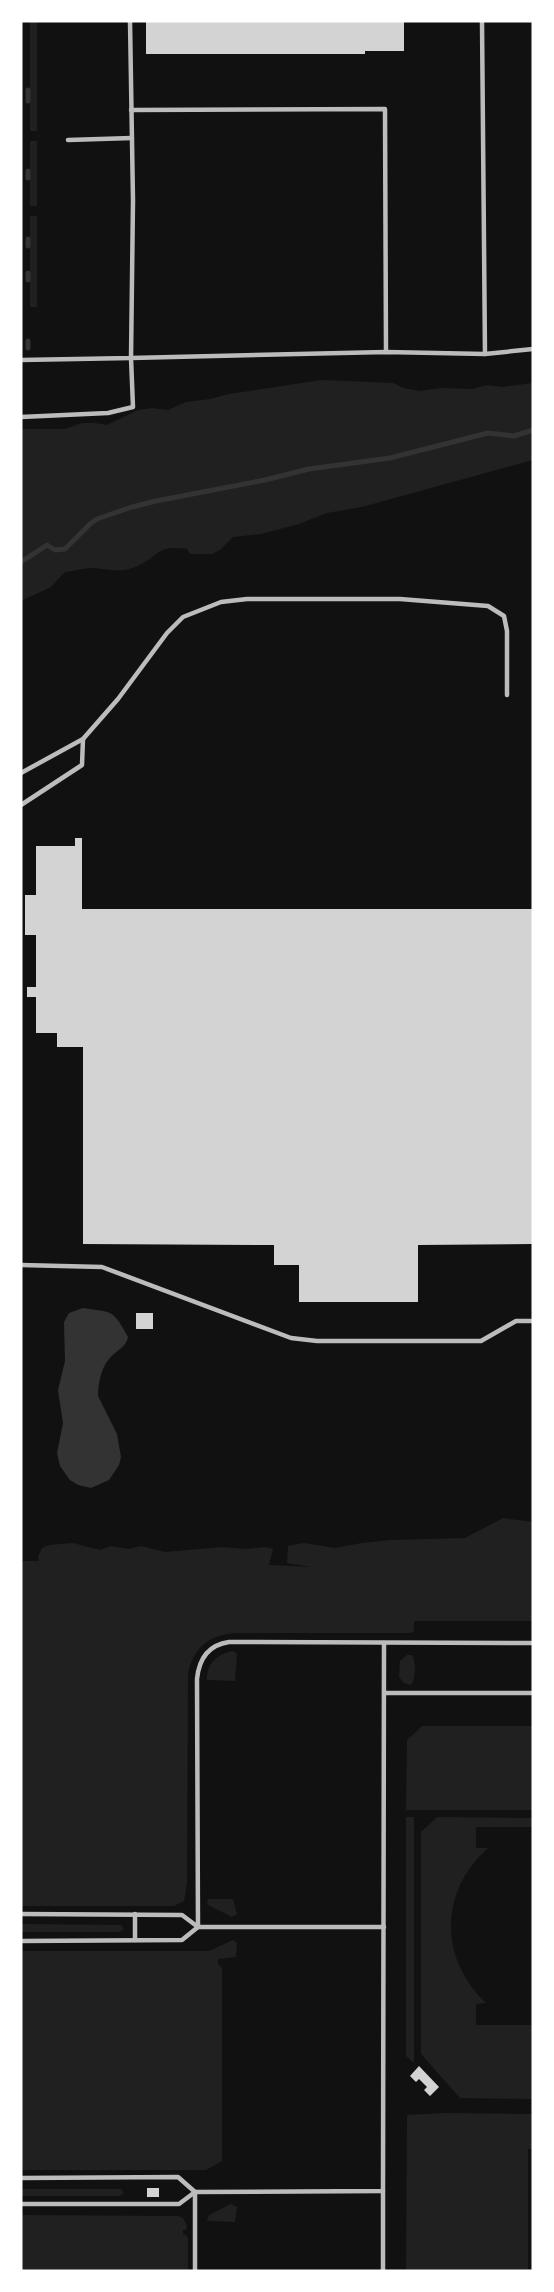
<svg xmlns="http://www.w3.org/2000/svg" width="554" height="2292" font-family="'PT Sans Narrow',sans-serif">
  <rect width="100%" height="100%" fill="#111"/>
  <g fill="#202020">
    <rect x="30" y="21" width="7" height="110"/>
    <rect x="30" y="141" width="7" height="65"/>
    <rect x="30" y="216" width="7" height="91"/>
    <path d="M321 380 393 383 404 388 420 391 441 388 472 389 487 385 502 387 533 383V460L362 507 327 513 299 524 261 534 233 537 220 550 212 554H190L187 549C155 544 160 557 135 567 119 574 106 568 89 568 81 569 73 571 65 572L51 587 21 601V429H65L82 423H95L107 425 138 410 152 408 168 410 186 402 210 399 229 394Z"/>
    <path d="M503 1518 533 1522V1621H414V1631L410 1633H237C210 1634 192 1648 188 1675L187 1883 184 1901 174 1906H21V1561H39L38 1557 42 1548 49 1545 73 1543 100 1550 110 1546 129 1549 141 1546 165 1552 223 1547 246 1549 266 1547 273 1549 269 1565 311 1567 287 1563 288 1546 304 1543 335 1548 362 1543 390 1540 465 1538Z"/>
    <path d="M233 1651 237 1654 235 1681 207 1680C206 1664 217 1654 233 1651Z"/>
    <path d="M407 1655H412C416 1662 416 1678 411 1685L404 1683 399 1677 400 1661Z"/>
    <path d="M422 1726H533V1810H406L407 1740Z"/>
    <path d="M406 1817H414V2063L406 2056Z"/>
    <path d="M437 1817 533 1818V1827H476V1848H488C439 1892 439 1958 486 2003L476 2004V2025H533V2099L460 2098 421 2054V1832Z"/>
    <path d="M209 1899H233L237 1914 232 1917 208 1905 207 1902Z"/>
    <path d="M21 1924 121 1925 124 1929 120 1932H21Z"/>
    <path d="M233 1940 237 1943 236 1957 218 1959V1964L222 1968V2161L206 2170H21V1951H209Z"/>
    <path d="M443 2113 533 2114V2149H528V2271H406L407 2115Z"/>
    <path d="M21 2189H121L124 2193 120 2196H21Z"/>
    <path d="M231 2204 237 2207 235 2222 207 2221 209 2215Z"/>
    <path d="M21 2215 178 2216 183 2218 187 2226 186 2230H183V2235H186L188 2239V2271H21Z"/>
  </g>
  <path fill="#333" d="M83 1308C113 1313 112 1308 128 1337 126 1348 116 1350 109 1359 101 1368 98 1384 98 1396L117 1434 121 1457 119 1465 109 1480 91 1488 78 1485 70 1480 60 1466 57 1453 63 1423 58 1390 65 1361 64 1322 69 1313Z"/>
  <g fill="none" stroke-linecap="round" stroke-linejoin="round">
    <g stroke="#333" stroke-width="5">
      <path d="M28 90V101"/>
      <path d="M28 171V178"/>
      <path d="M28 239V246"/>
      <path d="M28 273V280"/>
      <path d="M28 341V348"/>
      <path d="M21 562 47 545 55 550 65 549 90 524 97 519 132 507 156 501 265 480 309 469 390 458 488 433 514 436 533 430"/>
    </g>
  </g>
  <g fill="#d3d3d3">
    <path d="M146 21H404V51H365V54H146Z"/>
    <path d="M75 838H82V909H533V1244L418 1245V1302H299V1265H274V1245L83 1244V1047H57V1033H36V997H27V987H36V935H25V895H36V846H75Z"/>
    <rect x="136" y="1313" width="17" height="16"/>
    <path d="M419 2066 439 2087 430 2096 424 2090 427 2087 419 2079 416 2082 410 2076Z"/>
    <rect x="147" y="2188" width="12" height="9"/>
  </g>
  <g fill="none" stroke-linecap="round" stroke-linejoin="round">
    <g stroke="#bcbcbc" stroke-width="4.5">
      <path d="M482 21 485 354"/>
      <path d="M131 110 385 109 386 352"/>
      <path d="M68 140 132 138"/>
      <path d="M21 360 131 358 133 201 130 21"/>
      <path d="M21 417 108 413 133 407 131 358 386 352 485 354 533 349"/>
      <path d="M21 773 83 739 118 699 167 633 183 617 221 602 247 599H400L488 606 504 616 507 631V695"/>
      <path d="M21 805 82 765 83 739"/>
      <path d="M21 1265 102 1267 291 1338 317 1341H481L516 1321H533"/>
      <path d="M384 1693H533"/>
      <path d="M21 1914 182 1915 198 1927H384"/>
      <path d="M135 1914V1940"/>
      <path d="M198 1927 197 1679C199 1659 208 1645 229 1642L533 1643"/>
      <path d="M21 1941 182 1940 198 1927"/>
      <path d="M21 2178 178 2177 195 2192V2271"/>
      <path d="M21 2204H179L195 2192 383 2191 384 1643"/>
      <path d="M383 2271V2191"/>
    </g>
  </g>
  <rect width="554" height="2292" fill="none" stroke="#ffffff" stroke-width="45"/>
</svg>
